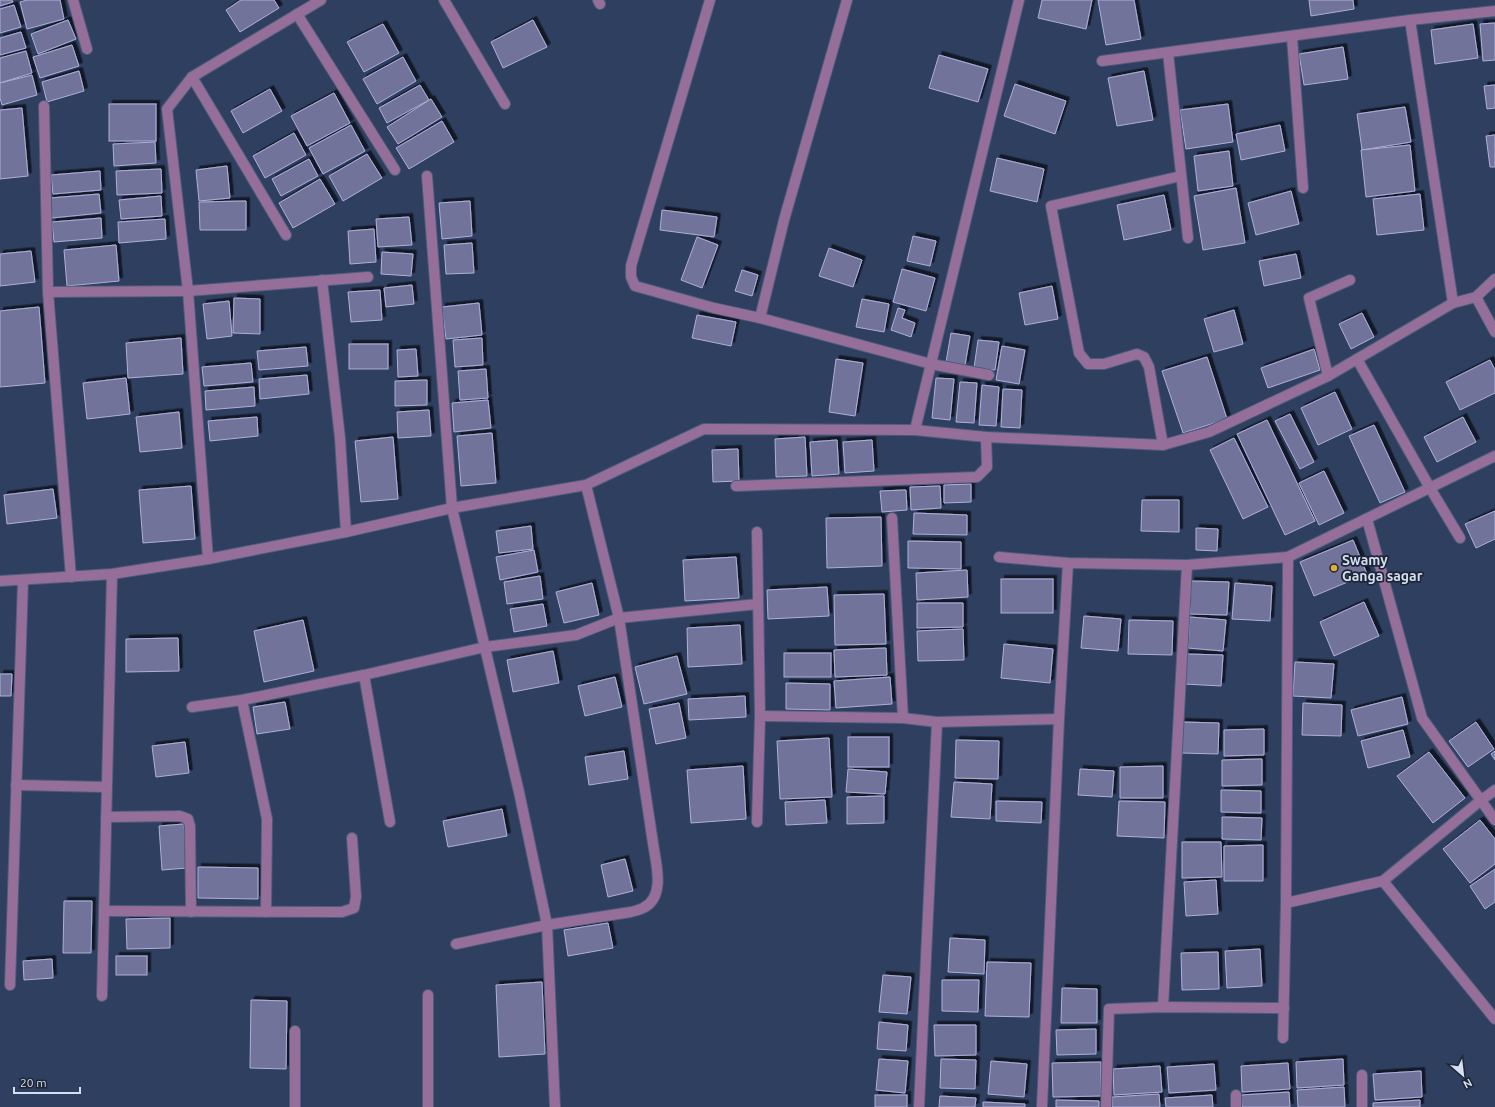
<svg xmlns="http://www.w3.org/2000/svg" width="1495" height="1107" font-family="Ubuntu,sans-serif">
  <defs>
    <filter id="shadow"><feDropShadow dx="3.5" dy="-3.5" stdDeviation="0" flood-color="#0009"/></filter>
  </defs>
  <rect width="100%" height="100%" fill="#2e3f60"/>
  <g fill="#72739a" stroke="#aeb0da" filter="url(#shadow)">
    <path d="M0 0H12L13 2 0 6Z"/>
    <path d="M27 0H60L64 19 27 29 20 2Z"/>
    <path d="M241 0H274L279 8 240 32 226 10Z"/>
    <path d="M1042 0H1092L1086 29 1038 18Z"/>
    <path d="M1098 0H1134L1141 39 1106 45Z"/>
    <path d="M1309 0H1353L1354 9 1311 16Z"/>
    <path d="M14 5 21 27 0 33V9Z"/>
    <path d="M68 20 76 39 38 54 31 34Z"/>
    <path d="M533 20 547 47 503 68 491 42Z"/>
    <path d="M1495 23V60L1483 61 1480 24Z"/>
    <path d="M383 24 399 53 364 72 347 42Z"/>
    <path d="M1473 24 1478 58 1435 64 1431 30Z"/>
    <path d="M21 32 26 48 0 55V38Z"/>
    <path d="M72 45 79 66 40 78 33 57Z"/>
    <path d="M1343 47 1348 79 1304 85 1299 54Z"/>
    <path d="M26 51 32 73 0 83V58Z"/>
    <path d="M939 55 988 69 978 102 929 88Z"/>
    <path d="M403 57 416 81 377 104 363 79Z"/>
    <path d="M79 71 84 91 47 102 42 82Z"/>
    <path d="M1144 71 1153 120 1117 126 1108 78Z"/>
    <path d="M32 75 37 95 2 105 0 98V83Z"/>
    <path d="M1015 84 1066 101 1055 134 1004 116Z"/>
    <path d="M420 85 429 100 387 123 379 108Z"/>
    <path d="M1495 85V108L1487 109 1484 86Z"/>
    <path d="M270 89 282 111 243 133 231 111Z"/>
    <path d="M334 93 350 123 307 146 291 116Z"/>
    <path d="M431 99 442 117 398 144 387 127Z"/>
    <rect x="109" y="104" width="47" height="37"/>
    <path d="M1228 104 1233 142 1186 149 1180 110Z"/>
    <path d="M1405 107 1411 142 1362 150 1357 114Z"/>
    <path d="M22 108 28 176 0 179V110Z"/>
    <path d="M442 121 454 142 409 169 396 148Z"/>
    <path d="M351 125 365 151 323 174 309 148Z"/>
    <path d="M1280 125 1285 151 1241 160 1236 134Z"/>
    <path d="M294 133 306 155 265 178 253 156Z"/>
    <path d="M1495 135V167H1490L1486 136Z"/>
    <path d="M155 142 156 163 114 166 113 144Z"/>
    <path d="M1410 145 1415 191 1366 197 1361 150Z"/>
    <path d="M1229 151 1233 186 1198 191 1194 156Z"/>
    <path d="M367 154 382 178 343 201 329 176Z"/>
    <path d="M997 158 1044 169 1037 202 990 191Z"/>
    <path d="M309 159 318 176 281 196 272 179Z"/>
    <path d="M227 166 230 198 199 201 196 170Z"/>
    <path d="M161 169 162 193 117 195 116 171Z"/>
    <path d="M100 171 101 190 53 194 51 175Z"/>
    <path d="M320 179 335 204 293 228 279 203Z"/>
    <path d="M1236 188 1245 243 1203 250 1194 196Z"/>
    <path d="M1291 191 1299 224 1256 235 1248 203Z"/>
    <path d="M99 194 101 213 52 218 50 198Z"/>
    <path d="M1420 194 1424 230 1377 235 1373 199Z"/>
    <path d="M1164 195 1171 230 1124 240 1117 205Z"/>
    <path d="M161 196 162 216 121 219 119 200Z"/>
    <path d="M246 201V230H200L199 202Z"/>
    <path d="M470 201 472 236 442 239 439 203Z"/>
    <path d="M662 210 717 217 714 237 660 230Z"/>
    <path d="M409 217 412 245 378 247 376 219Z"/>
    <path d="M101 218 102 238 54 242 52 222Z"/>
    <path d="M165 219 166 239 119 243 118 222Z"/>
    <path d="M374 229 376 262 350 264 348 231Z"/>
    <path d="M913 236 936 241 930 266 907 261Z"/>
    <path d="M697 237 718 245 702 288 681 280Z"/>
    <path d="M472 243 474 273 446 274 444 245Z"/>
    <path d="M116 245 119 281 67 286 64 250Z"/>
    <path d="M829 248 862 260 853 287 819 276Z"/>
    <path d="M31 251 35 282 0 286V254Z"/>
    <path d="M382 252 413 254 411 276 381 274Z"/>
    <path d="M1296 254 1301 278 1264 286 1259 261Z"/>
    <path d="M902 269 935 278 926 311 893 302Z"/>
    <path d="M742 270 758 275 752 296 735 291Z"/>
    <path d="M412 285 414 304 386 307 384 288Z"/>
    <path d="M1052 286 1058 319 1025 325 1019 293Z"/>
    <path d="M380 290 382 320 351 322 348 292Z"/>
    <path d="M234 298 260 299V334L233 333Z"/>
    <path d="M862 299 889 304 884 332 856 327Z"/>
    <path d="M229 301 232 336 207 339 203 304Z"/>
    <path d="M479 303 482 335 446 339 442 307Z"/>
    <path d="M39 307 45 383 0 387V311Z"/>
    <path d="M898 308 905 310 902 318 915 323 911 337 891 330Z"/>
    <path d="M1234 310 1243 344 1214 352 1204 319Z"/>
    <path d="M1362 313 1374 337 1351 349 1339 324Z"/>
    <path d="M697 315 736 322 731 346 692 338Z"/>
    <path d="M951 333 970 336 965 365 946 362Z"/>
    <path d="M181 338 183 374 128 378 126 343Z"/>
    <path d="M482 338 483 365 455 367 453 340Z"/>
    <path d="M978 340 999 342 995 370 974 368Z"/>
    <rect x="349" y="344" width="39" height="25"/>
    <path d="M1002 346 1025 350 1019 384 996 380Z"/>
    <path d="M306 347 308 366 259 370 257 351Z"/>
    <path d="M416 349 418 376 398 377 397 350Z"/>
    <path d="M1314 349 1320 370 1268 388 1261 368Z"/>
    <path d="M1207 357 1227 419 1183 433 1162 371Z"/>
    <path d="M836 359 863 363 855 416 829 412Z"/>
    <path d="M1490 360 1495 370V393L1460 410 1446 382Z"/>
    <path d="M251 363 253 382 204 386 202 367Z"/>
    <path d="M486 369 488 398 460 400 458 371Z"/>
    <path d="M307 375 309 394 260 399 259 379Z"/>
    <path d="M126 378 130 414 87 419 83 383Z"/>
    <path d="M936 378 954 379 950 420 932 418Z"/>
    <path d="M427 380V405L395 406V381Z"/>
    <path d="M960 382 977 383 974 423 956 422Z"/>
    <path d="M982 385 999 387 996 426 979 425Z"/>
    <path d="M254 387 255 406 206 410 205 391Z"/>
    <path d="M1003 389 1022 390 1020 428 1001 427Z"/>
    <path d="M1335 392 1352 429 1318 445 1301 408Z"/>
    <path d="M488 400 491 428 454 432 452 403Z"/>
    <path d="M429 410 431 436 398 438 397 412Z"/>
    <path d="M179 412 182 448 140 452 136 417Z"/>
    <path d="M1290 414 1314 462 1300 469 1275 421Z"/>
    <path d="M257 417 258 436 210 441 208 421Z"/>
    <path d="M1463 417 1476 442 1437 462 1424 437Z"/>
    <path d="M1267 420 1315 521 1285 535 1237 434Z"/>
    <path d="M1374 425 1405 492 1380 503 1349 436Z"/>
    <path d="M492 433 496 483 461 486 457 436Z"/>
    <path d="M393 437 398 499 361 502 355 441Z"/>
    <path d="M805 437 807 476 776 477 775 439Z"/>
    <path d="M1234 438 1268 507 1243 519 1210 450Z"/>
    <path d="M837 440 839 474 812 476 810 442Z"/>
    <path d="M872 440 874 471 845 473 843 442Z"/>
    <path d="M738 449 739 481 713 482 712 450Z"/>
    <path d="M1324 471 1344 513 1319 525 1299 483Z"/>
    <path d="M971 484V502L944 503V485Z"/>
    <path d="M191 486 195 539 143 543 139 490Z"/>
    <path d="M940 486 941 508 911 510 910 487Z"/>
    <path d="M53 489 57 518 7 524 4 495Z"/>
    <path d="M906 490 907 510 882 512 880 491Z"/>
    <path d="M1142 500H1179V532L1141 531Z"/>
    <path d="M1495 511V539L1476 548 1465 524Z"/>
    <path d="M914 513 967 515V535L913 534Z"/>
    <path d="M881 517 882 566 827 568 826 518Z"/>
    <path d="M531 526 533 549 499 553 496 531Z"/>
    <path d="M1196 528 1218 529 1217 551 1196 550Z"/>
    <path d="M1353 540 1367 574 1314 596 1300 562Z"/>
    <path d="M908 541 961 542V569L908 568Z"/>
    <path d="M534 550 538 572 500 580 496 557Z"/>
    <path d="M736 557 739 598 685 601 683 560Z"/>
    <path d="M967 570 968 597 917 600 916 573Z"/>
    <path d="M540 576 543 599 507 604 504 582Z"/>
    <rect x="1001" y="579" width="52" height="34"/>
    <path d="M1191 581 1229 582 1227 615 1190 614Z"/>
    <path d="M592 583 599 615 564 623 556 592Z"/>
    <path d="M1235 583 1272 586 1270 621 1232 619Z"/>
    <path d="M827 587 829 616 768 619 767 590Z"/>
    <path d="M884 594 886 644 835 645 834 595Z"/>
    <path d="M1364 602 1379 636 1334 656 1320 622Z"/>
    <path d="M917 603H963V627L917 628Z"/>
    <path d="M543 604 547 626 514 632 510 609Z"/>
    <path d="M1084 616 1121 619 1118 651 1081 648Z"/>
    <path d="M1190 617 1226 620 1223 651 1188 648Z"/>
    <path d="M303 620 314 671 264 682 254 631Z"/>
    <path d="M1129 620 1173 621 1172 655 1128 654Z"/>
    <path d="M740 625 742 664 688 667 687 628Z"/>
    <path d="M963 629 964 660 918 661 917 631Z"/>
    <path d="M178 638 179 671 126 672V639Z"/>
    <path d="M1004 644 1053 649 1050 683 1001 678Z"/>
    <path d="M886 648 887 675 835 677 834 650Z"/>
    <path d="M553 651 559 683 513 692 507 660Z"/>
    <rect x="784" y="653" width="47" height="24"/>
    <path d="M1186 654 1223 655 1221 686 1184 684Z"/>
    <path d="M677 656 687 694 644 704 635 667Z"/>
    <path d="M1295 662 1334 664 1331 698 1293 696Z"/>
    <path d="M0 674H12L11 696H0Z"/>
    <path d="M615 677 622 707 585 716 578 686Z"/>
    <path d="M890 677 892 704 836 708 834 681Z"/>
    <path d="M786 683 830 684V710L786 709Z"/>
    <path d="M745 696 746 717 689 720 688 699Z"/>
    <path d="M1402 697 1408 724 1358 736 1351 710Z"/>
    <path d="M285 702 290 729 257 734 253 707Z"/>
    <path d="M679 703 686 738 656 744 649 709Z"/>
    <path d="M1303 703 1342 705 1341 736 1302 735Z"/>
    <path d="M1182 722 1219 723 1218 754 1181 753Z"/>
    <path d="M1476 722 1494 749 1468 767 1449 741Z"/>
    <path d="M1264 729V755L1224 756V730Z"/>
    <path d="M1403 730 1410 757 1368 768 1361 741Z"/>
    <rect x="848" y="737" width="41" height="30"/>
    <path d="M829 738 832 797 780 799 777 741Z"/>
    <path d="M956 740 999 741 998 779 955 778Z"/>
    <path d="M185 742 189 773 156 777 152 746Z"/>
    <path d="M624 751 628 779 589 785 585 757Z"/>
    <path d="M1495 751V760L1491 754Z"/>
    <path d="M1429 752 1465 798 1433 823 1397 776Z"/>
    <path d="M1262 759V785L1222 786V760Z"/>
    <path d="M743 766 746 819 691 823 687 770Z"/>
    <path d="M1163 766V798H1120V767Z"/>
    <path d="M848 769 887 772 885 794 846 792Z"/>
    <path d="M1080 769 1114 771 1112 797 1078 795Z"/>
    <path d="M954 782 992 784 990 819 951 817Z"/>
    <path d="M1221 790 1261 791V813L1221 812Z"/>
    <path d="M884 796V823L847 824V797Z"/>
    <path d="M825 800 827 823 786 825 785 802Z"/>
    <path d="M996 801 1042 802 1041 823 996 821Z"/>
    <path d="M1119 801 1165 802 1164 838 1117 836Z"/>
    <path d="M502 809 507 836 448 847 443 821Z"/>
    <path d="M1222 817 1262 818 1261 840 1222 839Z"/>
    <path d="M1480 820 1495 839V864L1470 883 1443 849Z"/>
    <path d="M184 824 187 868 162 870 159 826Z"/>
    <path d="M1182 842H1221L1222 877 1182 878Z"/>
    <path d="M1263 845V881H1224V846Z"/>
    <path d="M625 859 633 891 608 897 601 865Z"/>
    <path d="M198 867 258 868V899L198 898Z"/>
    <path d="M1495 869V902L1485 909 1470 886Z"/>
    <path d="M1216 880 1218 914 1186 916 1184 882Z"/>
    <path d="M64 901H92L91 953H63Z"/>
    <path d="M170 918V948L127 949 126 919Z"/>
    <path d="M608 923 613 948 568 956 564 930Z"/>
    <path d="M950 938 985 940 984 974 948 972Z"/>
    <path d="M1260 949 1262 986 1227 988 1225 951Z"/>
    <path d="M1218 952 1219 989 1182 990 1181 953Z"/>
    <rect x="116" y="956" width="31" height="19"/>
    <path d="M52 959 53 978 24 980 23 961Z"/>
    <path d="M987 962 1031 963 1029 1017 985 1016Z"/>
    <path d="M883 975 911 977 907 1014 879 1012Z"/>
    <path d="M942 980H979L978 1012 942 1011Z"/>
    <path d="M542 982 545 1054 499 1057 496 985Z"/>
    <path d="M1062 988 1097 989V1023H1061Z"/>
    <path d="M251 1000 287 1001 286 1069 250 1068Z"/>
    <path d="M879 1022 908 1025 906 1051 877 1049Z"/>
    <path d="M934 1025H976V1055L935 1056Z"/>
    <path d="M1096 1029V1054L1057 1055 1056 1030Z"/>
    <path d="M879 1059 908 1061 905 1093 876 1090Z"/>
    <path d="M941 1059 976 1060 975 1089 940 1088Z"/>
    <path d="M1343 1059 1344 1085 1297 1088 1296 1062Z"/>
    <path d="M991 1061 1027 1064 1024 1097 988 1094Z"/>
    <path d="M1101 1062V1096L1053 1097 1052 1063Z"/>
    <path d="M1288 1063 1290 1089 1242 1092 1241 1066Z"/>
    <path d="M1214 1064 1216 1090 1169 1093 1167 1067Z"/>
    <path d="M1160 1066 1162 1092 1114 1095 1113 1069Z"/>
    <path d="M1421 1071 1422 1097 1375 1100 1373 1074Z"/>
    <path d="M1344 1087 1345 1107H1298L1297 1090Z"/>
    <path d="M1289 1092 1290 1107H1242L1241 1095Z"/>
    <path d="M1159 1094 1160 1107H1112V1097Z"/>
    <rect x="875" y="1095" width="32" height="12"/>
    <path d="M1212 1095 1213 1107H1166L1165 1098Z"/>
    <path d="M940 1096 976 1098 975 1107H939Z"/>
    <path d="M1056 1100 1099 1101V1107H1056Z"/>
    <path d="M1420 1100V1107H1373V1103Z"/>
    <path d="M983 1102 1025 1104V1107H983Z"/>
  </g>
  <g fill="none" stroke-linecap="round" stroke-linejoin="round">
    <g stroke="#4c5c7a" stroke-width="12">
      <g id="minor">
        <path d="M73 0 87 49"/>
        <path d="M444 0 505 104"/>
        <path d="M598 0 600 4"/>
        <path d="M710 0 631 266V277L635 286 714 308 760 318 931 364 989 375"/>
        <path d="M297 14 395 170"/>
        <path d="M1410 20 1453 303"/>
        <path d="M1292 37 1303 188"/>
        <path d="M1168 53 1188 238"/>
        <path d="M1102 61 1410 20 1495 11"/>
        <path d="M192 77 286 235"/>
        <path d="M44 106 48 292 71 577"/>
        <path d="M427 176 452 508 519 792 547 925 555 1107"/>
        <path d="M322 280 340 438 346 532"/>
        <path d="M48 292 188 291 368 277"/>
        <path d="M1476 297 1495 332"/>
        <path d="M760 318 784 220 847 0"/>
        <path d="M1357 359 1430 488 1460 538"/>
        <path d="M1328 376 1309 298 1350 280"/>
        <path d="M915 430 1019 0"/>
        <path d="M1163 445 1149 367 1144 357 1137 354 1104 364H1088L1079 353 1051 206 1181 176"/>
        <path d="M736 486 977 477 987 467 986 437"/>
        <path d="M892 518 903 718"/>
        <path d="M1367 519 1422 718 1495 820"/>
        <path d="M757 532 760 716 757 822"/>
        <path d="M999 557 1068 563 1187 565 1288 557 1495 456"/>
        <path d="M208 559 188 291 167 109 192 77 321 0"/>
        <path d="M0 581 112 574 208 559 346 532 452 508 586 485 704 429 915 430 986 437 1163 445 1209 432 1328 376 1453 303 1476 297 1495 279"/>
        <path d="M364 675 390 822"/>
        <path d="M242 700 267 819 266 912"/>
        <path d="M192 707 242 700 364 675 485 647 576 635 619 618 758 604"/>
        <path d="M760 716 903 718 937 722 1059 719"/>
        <path d="M16 785 106 787"/>
        <path d="M106 817 180 816 188 819 190 826 191 912"/>
        <path d="M1383 881 1495 1019"/>
        <path d="M1286 903 1383 881 1480 801 1495 790"/>
        <path d="M104 911 342 912 354 908 356 897 352 838"/>
        <path d="M456 944 547 925 631 912C635 911 639 910 643 908 666 897 656 864 653 843L619 618 586 485"/>
        <path d="M10 985 23 580"/>
        <path d="M428 995V1107"/>
        <path d="M102 996 112 574"/>
        <path d="M1163 1007 1187 565"/>
        <path d="M295 1031V1107"/>
        <path d="M1283 1038 1286 903 1288 557"/>
        <path d="M1362 1075V1107"/>
        <path d="M1236 1095V1107"/>
        <path d="M919 1107 937 722"/>
        <path d="M1042 1107 1059 719 1068 563"/>
        <path d="M1106 1107 1109 1009 1163 1007 1284 1008"/>
      </g>
    </g>
    <use href="#minor" stroke="#956f9a" stroke-width="10"/>
  </g>
  <circle fill="#e4ae35" stroke="#1e2635" stroke-width="1.5" cx="1334" cy="568" r="4"/>
  <g text-anchor="middle" dominant-baseline="central" stroke-width="3.5" stroke-linejoin="round" paint-order="stroke">
    <g font-size="14" font-weight="bold" fill="#d4dff3" stroke="#1e2635" text-anchor="start">
      <text x="1342" y="560">Swamy<tspan x="1342" dy="16">Ganga sagar</tspan></text>
    </g>
  </g>
  <g transform="translate(1463 1075) rotate(152)" stroke="#1e2635" stroke-width="3" paint-order="stroke">
  <path d="M0-3L7 15L0 10L-7 15Z" fill="#d4dff3"/>
  <text y="-6" font-size="11" font-weight="bold" text-anchor="middle" fill="#d4dff3">N</text>
  </g>
  <path d="M14 1087v6h66v-6" fill="none" stroke="#d4dff3" stroke-width="2"/>
  <text x="20" y="1087" font-size="12" fill="#d4dff3" stroke="#1e2635" stroke-width="3" paint-order="stroke">20 m</text>
</svg>
